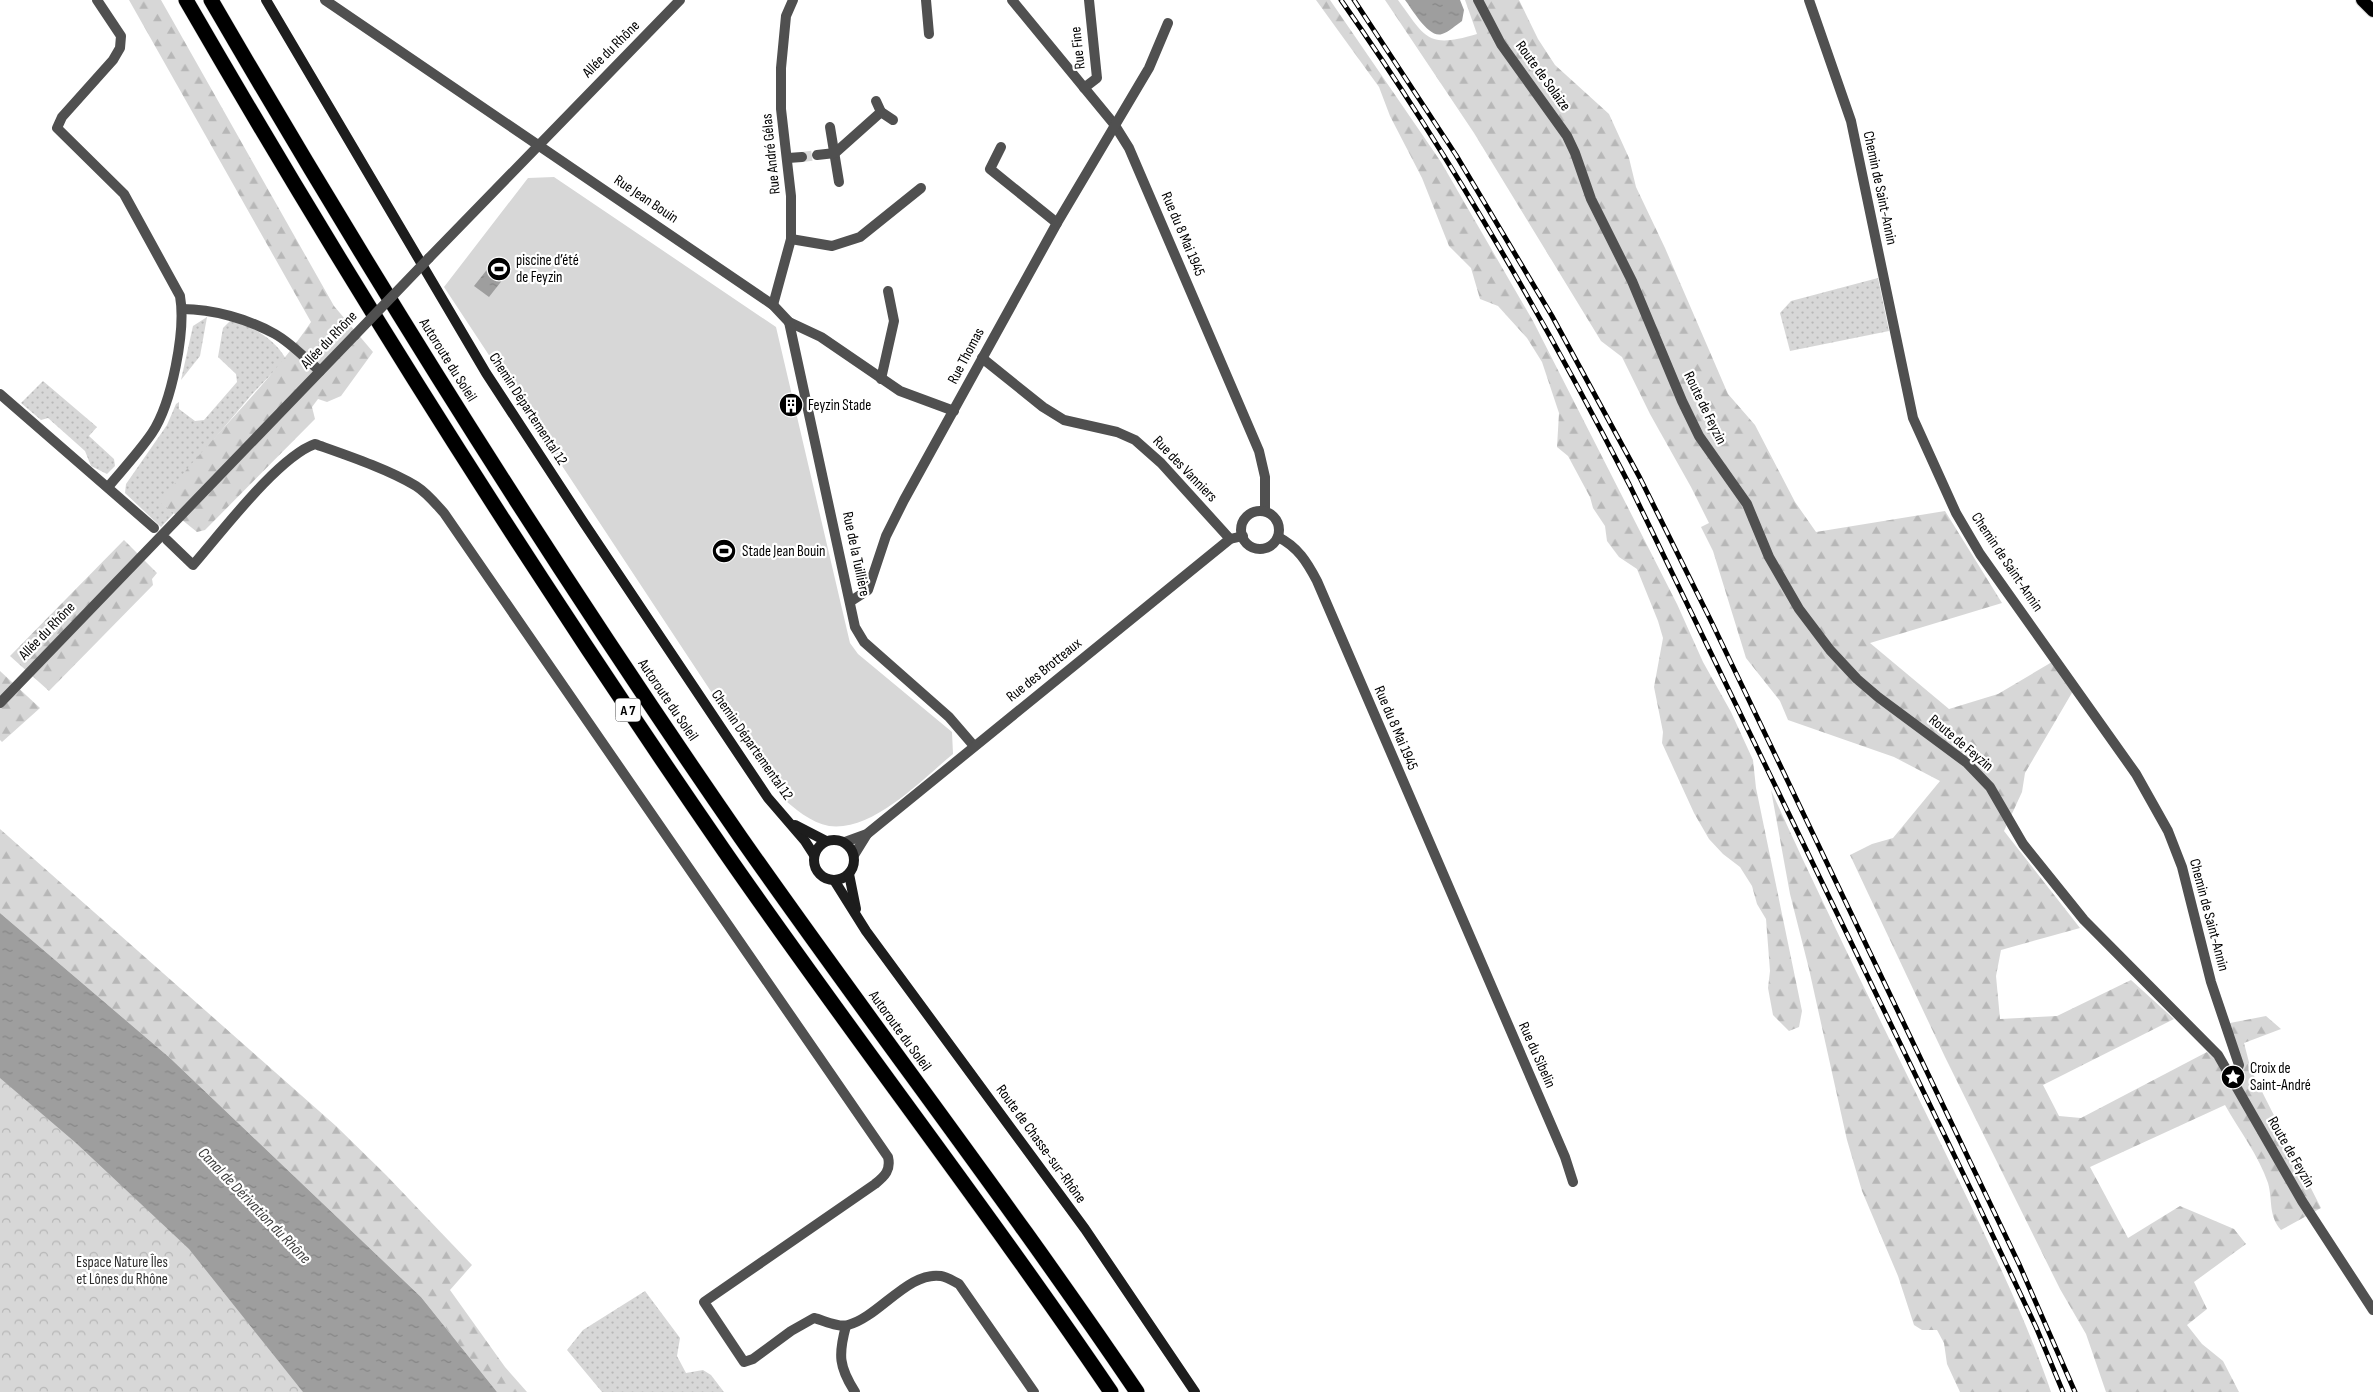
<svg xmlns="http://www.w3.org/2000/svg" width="2373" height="1392" font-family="'Sofia Sans Condensed',sans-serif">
  <defs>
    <pattern id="grass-dots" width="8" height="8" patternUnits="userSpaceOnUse" patternTransform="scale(1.25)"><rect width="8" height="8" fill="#d7d7d7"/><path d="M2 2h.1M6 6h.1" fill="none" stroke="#b7b7b7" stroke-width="1.8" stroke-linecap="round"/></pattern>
    <pattern id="forest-firs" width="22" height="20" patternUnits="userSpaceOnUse" patternTransform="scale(1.25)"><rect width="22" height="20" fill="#d7d7d7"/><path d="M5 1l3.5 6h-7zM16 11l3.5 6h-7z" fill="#b7b7b7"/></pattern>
    <pattern id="park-crowns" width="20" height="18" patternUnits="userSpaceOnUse" patternTransform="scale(1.25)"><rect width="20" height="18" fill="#d7d7d7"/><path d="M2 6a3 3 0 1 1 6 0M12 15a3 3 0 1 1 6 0" fill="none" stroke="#b7b7b7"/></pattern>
    <pattern id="water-ripples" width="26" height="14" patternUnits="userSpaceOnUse" patternTransform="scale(1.25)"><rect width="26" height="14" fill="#9e9e9e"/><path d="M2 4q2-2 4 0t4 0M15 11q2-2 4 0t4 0" fill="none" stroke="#868686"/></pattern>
  </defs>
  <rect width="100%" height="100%" fill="#fff"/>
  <g fill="url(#grass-dots)">
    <path d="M1878 278 1889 331 1790 351 1780 313 1791 301Z"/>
    <path d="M207 317 200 356 181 380 193 326Z"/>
    <path d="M231 320C254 328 273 337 286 359L253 393 161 502 174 513 161 527 125 493 126 484 167 425 176 404 179 402V409L195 421 204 420 237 382 236 374 218 357 223 328Z"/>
    <path d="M43 381 97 427 89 436 114 459 115 466 107 474 91 466 85 451 48 418 41 420 21 403Z"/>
    <path d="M645 1291 680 1338 677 1356 686 1373 703 1370 711 1375 724 1392H602L567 1350 583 1330Z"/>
  </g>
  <g fill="url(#forest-firs)">
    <path d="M129 0H161L334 306 373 352 341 396 327 402 318 399 312 407 315 419 205 530 197 532 160 502C208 440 267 387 311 322Z"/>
    <path d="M1316 0H1330L1441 162 1533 321 1677 604 1703 662 1731 712 1753 760 1756 788 1802 1011 1799 1027 1789 1031 1773 1015 1768 988 1770 971 1766 919 1757 904 1752 886 1740 867 1723 854 1709 839 1694 813 1662 743 1663 732 1654 687 1663 638 1658 621 1637 569 1619 557 1607 541 1605 526 1593 508 1590 497 1568 456 1557 447 1559 413 1542 362 1527 338 1498 306 1480 299 1471 268 1449 246 1422 178 1390 116 1379 87Z"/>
    <path d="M1385 0H1398C1426 38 1427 49 1477 34L1465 0H1519L1538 39 1555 65 1609 114 1629 158 1636 187 1665 248 1728 394 1755 425 1795 502 1816 532 1945 511 2002 603 1870 643 1949 709 1998 694 2052 662 2073 691 2025 773 2022 792 2004 831 2080 928 2001 950 1996 976 2000 1019 2057 1016 2131 980 2174 1019 2043 1085 2059 1116 2081 1118 2207 1052 2218 1062 2240 1074 2225 1037 2230 1023 2266 1016 2281 1029 2244 1043 2251 1070 2321 1208 2281 1230C2268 1215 2273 1201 2268 1183 2259 1156 2239 1130 2225 1105L2090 1167 2128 1238 2180 1206 2234 1229 2246 1244 2194 1282 2207 1309 2187 1325 2202 1344 2223 1361 2239 1392H2106L2086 1334 2060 1289 1945 1057 1850 855 1872 844 1893 838 1940 781 1894 757 1788 720 1780 701 1746 658 1713 551 1701 527 1709 523 1691 487 1650 414 1622 357 1601 341 1474 133Z"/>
    <path d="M124 540 157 573 152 579 153 585 49 691 10 656Z"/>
    <path d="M0 671 40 708 2 742 0 740Z"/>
    <path d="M1771 790C1825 910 1884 1028 1942 1146 1981 1227 2022 1307 2051 1392H1960L1947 1364 1944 1343 1937 1330H1922L1914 1325 1898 1276 1862 1191 1847 1140 1809 969 1790 894Z"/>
    <path d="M0 829 336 1126 386 1175 472 1265 450 1290 505 1367 527 1392H497L421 1297 170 1058 0 913Z"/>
  </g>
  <path fill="url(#park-crowns)" d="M0 1001 392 1392H0Z"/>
  <path fill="#d7d7d7" d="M554 177 776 327 850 643 858 654 952 732 953 754C921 780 873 832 829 826 811 823 794 808 780 796L444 287 528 178Z"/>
  <g fill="url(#water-ripples)">
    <path d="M1405 0H1460L1464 10 1462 21C1456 25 1449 32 1442 34 1429 39 1412 9 1405 0Z"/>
    <path d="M497 257 511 269 489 297 474 286Z"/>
    <path d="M0 913 170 1058 421 1297 497 1392H303L189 1249 76 1143 0 1078Z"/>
  </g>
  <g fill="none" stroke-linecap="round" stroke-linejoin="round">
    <path stroke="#d9d9d9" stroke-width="10" stroke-dasharray="10 5" stroke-linecap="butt" d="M802 157 817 155"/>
    <g stroke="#dbdbdb" stroke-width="14">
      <path id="primary" d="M2362 0 2373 11"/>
    </g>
    <g stroke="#dbdbdb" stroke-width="16">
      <g id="motorway">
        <path d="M186 0C354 291 534 575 725 852 851 1034 987 1209 1111 1392"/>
        <path d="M211 0C377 286 553 566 741 838 871 1024 1010 1204 1137 1392"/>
      </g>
    </g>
    <g stroke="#505050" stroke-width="10">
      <path d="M97 0 121 36 120 48 113 60 62 117 57 128 124 194 180 296C186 330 172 403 152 433 139 452 123 469 108 487"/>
      <path d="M325 0 773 305 789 322 821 337 900 391 954 411"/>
      <path d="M926 0 929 34"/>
      <path d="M1012 0 1114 124 1129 148 1259 451 1265 477V511"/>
      <path d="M1478 0 1501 44 1567 136 1575 153 1591 199 1632 281 1682 401 1699 436 1747 504 1769 557 1799 609 1830 650 1857 679 1878 697 1967 763 1990 787 2023 844 2084 920 2218 1055 2302 1201 2373 1310"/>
      <path d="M1809 0 1851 121 1913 418 1956 513 1980 554 2136 774 2168 831 2182 867 2211 982 2239 1065 2233 1080"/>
      <path d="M1084 88 1097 78 1089 0"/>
      <path d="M881 112 893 120"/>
      <path d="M830 127 839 182"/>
      <path d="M1001 147 990 169 1057 223"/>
      <path d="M817 155 835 153 881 112 876 101"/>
      <path d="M788 158 802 157"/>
      <path d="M791 239 832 246 860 237 921 188"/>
      <path d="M429 258 680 0"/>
      <path d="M773 305 791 239V196L781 109V68L786 16 793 0"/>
      <path d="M182 309C213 309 248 319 275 334 291 343 306 359 320 371"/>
      <path d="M789 322 855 627 864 642 949 717 974 746"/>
      <path d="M982 358 1043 407 1064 420 1117 432 1135 440 1161 463 1230 539"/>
      <path d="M881 379 894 321 888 291"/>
      <path d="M0 394 154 528"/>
      <circle cx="1260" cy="530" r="19"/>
      <path d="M1278 537C1298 547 1307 562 1317 581L1565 1157 1573 1182"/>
      <path d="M167 540 193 565C221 533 278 457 315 444 346 455 388 469 416 486 427 493 435 503 444 513L888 1157C891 1170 885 1176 875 1184L704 1302 744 1362 753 1359 791 1331 814 1318C823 1320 839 1328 848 1325 879 1317 908 1271 941 1276 947 1277 953 1281 959 1284L1034 1392"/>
      <path d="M851 601 868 590 886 536 904 500 1057 223 1149 68 1168 23"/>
      <path d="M0 703 355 335"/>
      <path d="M845 842 867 834 1230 539 1243 536"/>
      <path d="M854 855 867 834"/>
      <path d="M846 1326C838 1355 839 1367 855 1392"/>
    </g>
    <g stroke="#1d1d1d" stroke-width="10">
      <path d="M266 0 486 373 584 523 768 798 805 841 814 855"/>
      <path d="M795 825 826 841"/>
      <circle cx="834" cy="860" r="20"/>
      <path d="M849 874 856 909"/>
      <path d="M834 880 866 931 1085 1229 1195 1392"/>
    </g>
    <use href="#primary" stroke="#000" stroke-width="12"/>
    <use href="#motorway" stroke="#000" stroke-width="15"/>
    <g stroke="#000" stroke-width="5">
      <g id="rail">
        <path d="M1341 0C1449 154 1543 317 1629 484L1974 1196 2036 1327 2063 1392"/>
        <path d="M1354 0 1456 155 1552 316 1640 478 1712 623 2019 1264 2075 1392"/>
      </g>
    </g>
    <use href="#rail" stroke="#fff" stroke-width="3" stroke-dasharray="9" stroke-linecap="butt"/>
    <path stroke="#505050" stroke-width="10" d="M355 335 429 258"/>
  </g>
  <defs>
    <g id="stadium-disc" transform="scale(1.25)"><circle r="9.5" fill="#000" stroke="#fff"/><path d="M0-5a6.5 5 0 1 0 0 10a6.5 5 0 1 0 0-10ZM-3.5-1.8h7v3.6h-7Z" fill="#fff"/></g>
    <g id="building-disc" transform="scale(1.25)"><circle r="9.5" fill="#000" stroke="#fff"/><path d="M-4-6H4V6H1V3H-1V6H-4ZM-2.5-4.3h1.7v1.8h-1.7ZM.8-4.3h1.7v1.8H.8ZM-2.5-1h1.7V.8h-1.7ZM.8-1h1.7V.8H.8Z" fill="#fff"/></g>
    <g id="sight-disc" transform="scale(1.25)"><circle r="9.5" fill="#000" stroke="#fff"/><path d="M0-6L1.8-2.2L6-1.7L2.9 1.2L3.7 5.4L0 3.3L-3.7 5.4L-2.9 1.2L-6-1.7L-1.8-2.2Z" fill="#fff"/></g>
  </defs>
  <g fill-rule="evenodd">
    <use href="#stadium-disc" x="499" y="269"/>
    <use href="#building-disc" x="791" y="405"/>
    <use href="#stadium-disc" x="724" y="551"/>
    <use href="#sight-disc" x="2233" y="1077"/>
  </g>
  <g text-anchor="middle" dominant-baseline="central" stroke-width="4.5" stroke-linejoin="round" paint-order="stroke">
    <rect fill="#fff" stroke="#4c4c4c" stroke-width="1" x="615.5" y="698.5" width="25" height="23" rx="4"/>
    <g font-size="14" font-weight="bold" fill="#000">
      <text x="628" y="710">A 7</text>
    </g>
    <g font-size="15" fill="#000" stroke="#fff">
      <text transform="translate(1078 48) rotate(-96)">Rue Fine</text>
      <text transform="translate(611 49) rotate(-45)">Allée du Rhône</text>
      <text transform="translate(1543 76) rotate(54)">Route de Solaize</text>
      <text transform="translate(771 154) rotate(-96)">Rue André Gélas</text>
      <text transform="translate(1880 188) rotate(78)">Chemin de Saint-Annin</text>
      <text transform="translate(646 199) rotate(34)">Rue Jean Bouin</text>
      <text transform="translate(1183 234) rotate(67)">Rue du 8 Mai 1945</text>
      <text transform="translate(329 340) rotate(-46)">Allée du Rhône</text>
      <text transform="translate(966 356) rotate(-62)">Rue Thomas</text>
      <text transform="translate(448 360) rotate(58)">Autoroute du Soleil</text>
      <text transform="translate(1705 408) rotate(64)">Route de Feyzin</text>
      <text transform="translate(528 409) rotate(57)">Chemin Départemental 12</text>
      <text transform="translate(1185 469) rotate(46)">Rue des Vanniers</text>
      <text transform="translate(856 554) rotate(78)">Rue de la Tuillière</text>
      <text transform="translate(2007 562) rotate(56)">Chemin de Saint-Annin</text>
      <text transform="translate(47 631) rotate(-46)">Allée du Rhône</text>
      <text transform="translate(1044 670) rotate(-39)">Rue des Brotteaux</text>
      <text transform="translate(668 700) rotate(56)">Autoroute du Soleil</text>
      <text transform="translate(1396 728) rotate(67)">Rue du 8 Mai 1945</text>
      <text transform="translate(1961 743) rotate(40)">Route de Feyzin</text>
      <text transform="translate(752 745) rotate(55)">Chemin Départemental 12</text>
      <text transform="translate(2209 915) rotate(75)">Chemin de Saint-Annin</text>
      <text transform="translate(900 1031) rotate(54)">Autoroute du Soleil</text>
      <text transform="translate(1537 1055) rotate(66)">Rue du Sibelin</text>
      <text transform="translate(1041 1144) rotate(54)">Route de Chasse-sur-Rhône</text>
      <text transform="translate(2291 1152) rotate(60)">Route de Feyzin</text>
    </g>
    <g font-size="15" fill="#000" stroke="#fff" text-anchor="start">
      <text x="516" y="260">piscine d’été<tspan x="516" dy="17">de Feyzin</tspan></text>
      <text x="808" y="405">Feyzin Stade</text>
      <text x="742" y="551">Stade Jean Bouin</text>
      <text x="2250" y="1068">Croix de<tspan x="2250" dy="17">Saint-André</tspan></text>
    </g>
    <g font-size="15" fill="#2e2e2e" stroke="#fff">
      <text x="122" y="1262">Espace Nature Îles<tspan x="122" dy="17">et Lônes du Rhône</tspan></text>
    </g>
    <g font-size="16" font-style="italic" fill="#3f3f3f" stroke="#fff">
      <text transform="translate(254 1206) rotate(46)">Canal de Dérivation du Rhône</text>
    </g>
  </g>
</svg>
